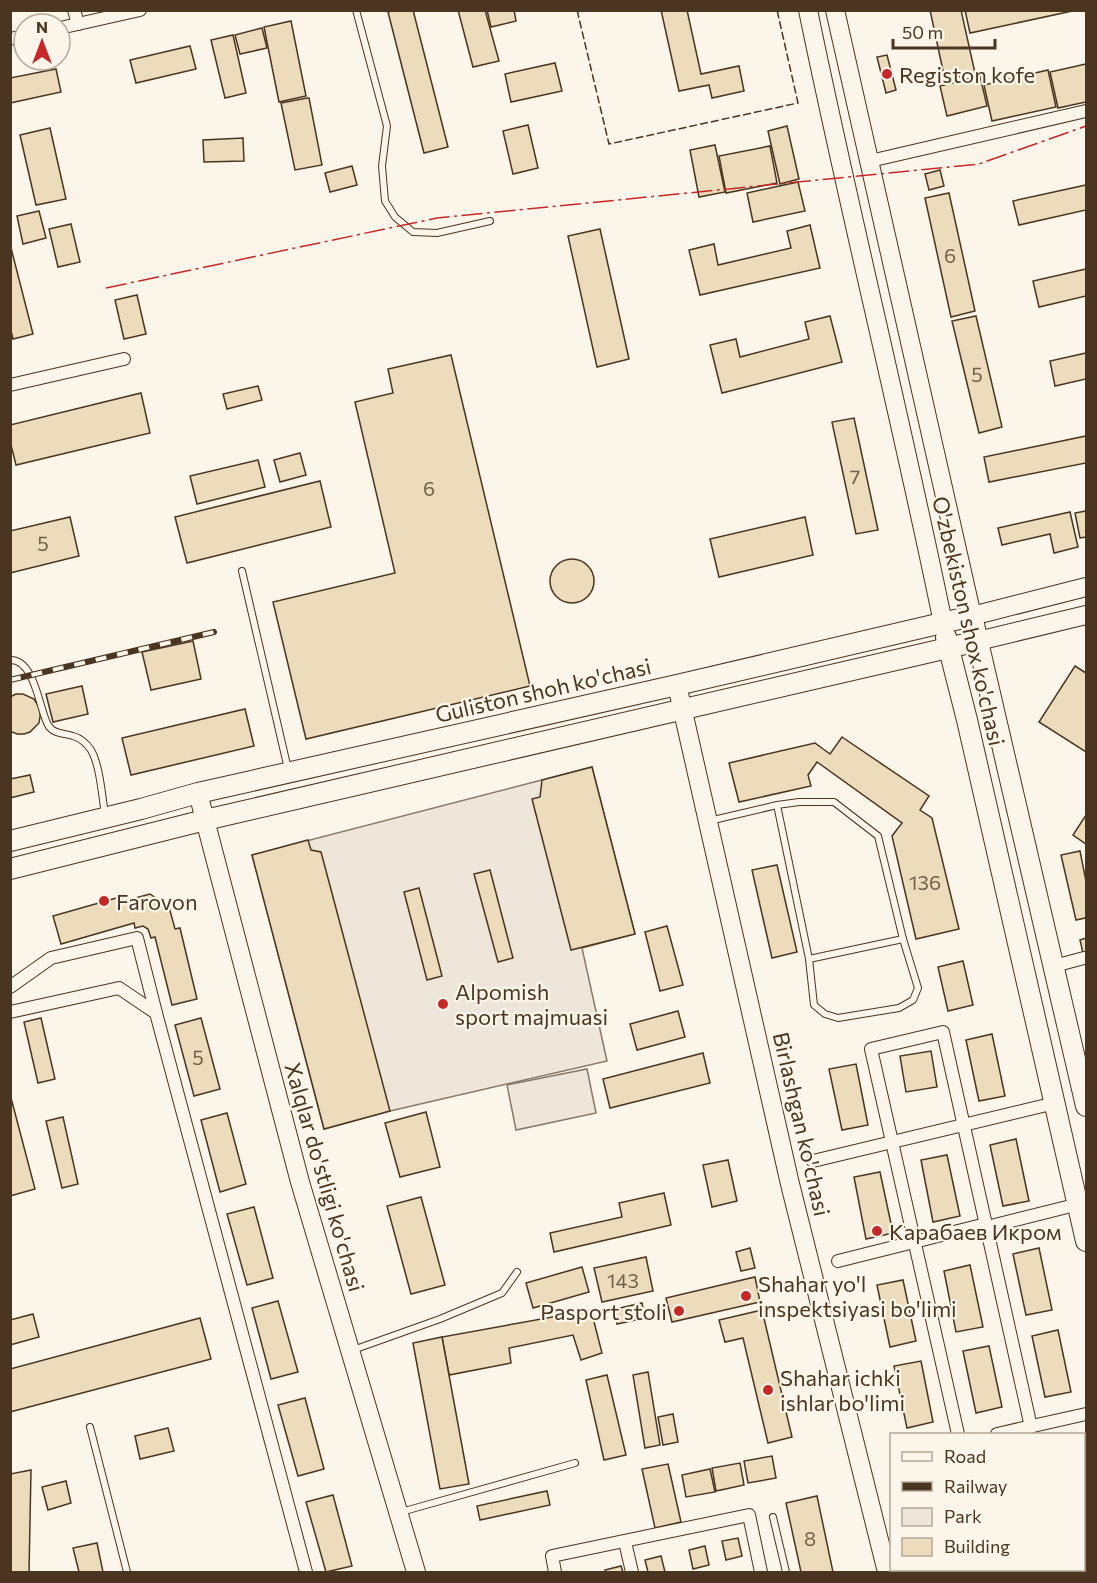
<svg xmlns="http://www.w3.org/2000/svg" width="1097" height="1583" font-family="Commissioner,sans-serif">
  <rect width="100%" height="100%" fill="#fbf6e9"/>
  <g fill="#ede6d9" stroke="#887966" stroke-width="1.5">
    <path d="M592 767 635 934 582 948 607 1061 390 1111 324 1129 252 855Z"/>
    <path d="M587 1069 596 1113 516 1130 507 1085Z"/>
  </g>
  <g fill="#ecdcbc" stroke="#4a3520" stroke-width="1.5">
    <path d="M396 10H413L448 147 424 153 388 12Z"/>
    <path d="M458 10H485L499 61 473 67Z"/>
    <path d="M487 10H514L516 21 491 27Z"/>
    <path d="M661 10H687L701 74 739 66 744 91 712 98 709 85 679 91Z"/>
    <path d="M930 10H961L975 73 945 80Z"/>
    <path d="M965 10H1077L970 33Z"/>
    <path d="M291 21 306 96 279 102 264 27Z"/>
    <path d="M262 28 267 48 240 54 235 35Z"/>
    <path d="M233 35 246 93 225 98 211 40Z"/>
    <path d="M190 46 196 69 136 83 130 60Z"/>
    <path d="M887 55 896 90 886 93 877 57Z"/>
    <path d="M555 63 562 91 511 102 505 74Z"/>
    <path d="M1086 64V102L1058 108 1050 72Z"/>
    <path d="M56 69 61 92 10 103V78Z"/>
    <path d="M1048 70 1056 107 992 121 984 85Z"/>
    <path d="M980 76 987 106 947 116 940 86Z"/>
    <path d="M307 98H309L322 165 295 170 281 103Z"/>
    <path d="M528 125 538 168 513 174 503 131Z"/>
    <path d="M787 126 799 179 780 184 768 131Z"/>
    <path d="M50 128 66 199 36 205 20 135Z"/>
    <path d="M243 138 244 161 204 162 203 140Z"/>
    <path d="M715 145 725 192 699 197 690 150Z"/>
    <path d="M770 146 777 183 726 193 719 156Z"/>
    <path d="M352 166 357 185 330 192 325 173Z"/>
    <path d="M940 170 944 186 929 190 925 174Z"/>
    <path d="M798 182 805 211 753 222 747 193Z"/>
    <path d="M1086 185V210L1019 225 1013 201Z"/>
    <path d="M949 193 975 311 951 317 925 198Z"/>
    <path d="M39 211 46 238 23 244 17 216Z"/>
    <path d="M71 224 80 262 58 267 49 229Z"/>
    <path d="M810 225 820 268 700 295 689 250 714 244 718 265 791 248 787 231Z"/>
    <path d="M600 229 629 359 597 367 568 236Z"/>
    <path d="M10 244 33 334 13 339 10 327Z"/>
    <path d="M1086 269V296L1039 307 1033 281Z"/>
    <path d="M137 295 146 334 124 339 115 300Z"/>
    <path d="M830 316 842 362 722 393 710 345 736 339 740 357 809 339 805 322Z"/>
    <path d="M976 316 1002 427 979 433 952 321Z"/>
    <path d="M1086 353V379L1055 386 1050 361Z"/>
    <path d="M451 355 530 686 306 739 273 602 395 573 355 402 393 393 388 369Z"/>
    <path d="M258 386 262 400 227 409 223 394Z"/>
    <path d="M141 393 150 433 16 465 10 441V425Z"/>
    <path d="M854 418 878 530 856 534 832 422Z"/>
    <path d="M1086 436V463L989 482 984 457Z"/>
    <path d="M300 453 306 475 280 482 274 460Z"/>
    <path d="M258 460 265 487 197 504 190 476Z"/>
    <path d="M320 481 331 527 187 563 175 517Z"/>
    <path d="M1086 511V537L1080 538 1075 513Z"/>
    <path d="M1070 512 1078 547 1054 553 1050 534 1002 545 998 528Z"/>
    <path d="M70 517 79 556 10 573V531Z"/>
    <path d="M805 517 813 555 719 577 710 539Z"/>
    <circle cx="572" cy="581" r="22"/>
    <path d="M193 641 201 679 151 690 142 652Z"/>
    <path d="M1075 666 1086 673V752L1039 722Z"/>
    <path d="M82 686 88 714 53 722 46 694Z"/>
    <path d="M16 694H23L34 699 41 710 39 723 30 732 24 734H17L10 731V697Z"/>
    <path d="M245 709 254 746 131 775 122 738Z"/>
    <path d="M842 737 929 796 920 810 932 818 959 929 916 939 892 836 902 823 817 762 808 775 811 786 739 802 729 763 815 743 830 754Z"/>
    <path d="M592 767 635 934 571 950 532 799 540 797 542 780Z"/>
    <path d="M30 775 34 792 10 798V779Z"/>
    <path d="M1086 815V844L1073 835Z"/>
    <path d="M308 840 311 850 321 852 390 1111 324 1129 252 855Z"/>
    <path d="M1080 851 1086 881V916L1085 918 1076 920 1061 855Z"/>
    <path d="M777 865 797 952 772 958 752 870Z"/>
    <path d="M490 870 513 958 498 962 474 874Z"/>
    <path d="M419 888 442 976 427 980 404 892Z"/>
    <path d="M150 894 169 907 175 929 180 928 197 999 172 1005 155 937 151 938 148 929 143 926 135 928 134 923 61 944 53 916 127 895 128 900Z"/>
    <path d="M667 926 683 985 660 991 645 932Z"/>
    <path d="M1086 938V966L1080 940Z"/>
    <path d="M963 961 973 1005 948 1011 938 967Z"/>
    <path d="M678 1011 685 1037 637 1050 630 1024Z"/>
    <path d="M41 1018 55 1079 38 1083 24 1022Z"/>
    <path d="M201 1018 220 1089 194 1096 175 1025Z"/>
    <path d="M992 1034 1005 1096 979 1101 966 1040Z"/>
    <path d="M931 1051 937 1087 906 1092 900 1056Z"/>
    <path d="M703 1053 710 1083 610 1108 603 1079Z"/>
    <path d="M856 1064 868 1125 842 1130 829 1069Z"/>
    <path d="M10 1094 35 1189 10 1196Z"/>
    <path d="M426 1112 440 1167 400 1177 385 1123Z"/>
    <path d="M227 1113 246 1184 220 1192 201 1120Z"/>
    <path d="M63 1117 78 1184 62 1188 46 1121Z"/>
    <path d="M1016 1139 1029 1201 1003 1206 990 1145Z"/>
    <path d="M947 1155 960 1216 933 1222 921 1160Z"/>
    <path d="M728 1160 737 1201 712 1207 703 1165Z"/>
    <path d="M880 1172 893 1233 866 1239 854 1177Z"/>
    <path d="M664 1193 671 1225 554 1252 550 1233 622 1217 619 1203Z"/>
    <path d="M421 1197 445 1285 411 1294 387 1206Z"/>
    <path d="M254 1207 273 1278 247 1285 227 1214Z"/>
    <path d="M750 1248 755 1268 741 1271 736 1252Z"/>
    <path d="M1039 1248 1052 1310 1026 1315 1013 1254Z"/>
    <path d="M646 1257 653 1291 602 1302 594 1268Z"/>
    <path d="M970 1265 983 1327 956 1332 944 1271Z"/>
    <path d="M582 1267 589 1292 533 1308 526 1283Z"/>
    <path d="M755 1277 760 1302 672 1322 666 1298Z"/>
    <path d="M903 1280 916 1341 890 1347 877 1285Z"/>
    <path d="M278 1301 298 1372 271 1379 252 1308Z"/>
    <path d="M642 1303 645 1318 617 1324 615 1309Z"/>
    <path d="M591 1310 602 1353 581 1360 573 1335 509 1348 511 1363 449 1375 442 1337Z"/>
    <path d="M762 1310 792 1437 768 1443 743 1338 725 1342 719 1320Z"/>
    <path d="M33 1314 39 1337 10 1345V1320Z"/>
    <path d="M200 1318 211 1359 10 1412V1369Z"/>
    <path d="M1058 1330 1071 1392 1045 1397 1032 1336Z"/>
    <path d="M442 1337 469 1484 440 1489 413 1343Z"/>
    <path d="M989 1346 1002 1407 976 1413 963 1351Z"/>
    <path d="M921 1361 933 1422 907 1428 894 1366Z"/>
    <path d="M648 1372 660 1445 645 1448 633 1375Z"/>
    <path d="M607 1375 626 1455 604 1460 586 1380Z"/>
    <path d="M305 1398 324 1469 298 1476 278 1405Z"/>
    <path d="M673 1414 678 1442 663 1445 658 1417Z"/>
    <path d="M168 1428 174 1451 140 1459 135 1436Z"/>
    <path d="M772 1456 776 1478 748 1483 744 1461Z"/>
    <path d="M740 1463 744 1485 716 1491 712 1468Z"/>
    <path d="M668 1464 681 1522 655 1528 642 1469Z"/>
    <path d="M710 1469 715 1492 686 1497 682 1475Z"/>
    <path d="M31 1470 29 1572H10V1474Z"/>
    <path d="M1086 1479V1541L1084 1542V1480Z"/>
    <path d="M66 1481 71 1503 48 1510 42 1487Z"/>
    <path d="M547 1491 550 1505 480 1520 477 1506Z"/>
    <path d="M333 1495 352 1566 326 1572 306 1502Z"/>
    <path d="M817 1496 833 1572H801L786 1503Z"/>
    <path d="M738 1538 742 1556 726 1560 722 1541Z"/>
    <path d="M97 1543 103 1572H79L73 1548Z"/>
    <path d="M705 1546 709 1565 693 1569 689 1550Z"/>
    <path d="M661 1556 665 1572H648L645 1560Z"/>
    <path d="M621 1566 623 1572H606L605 1570Z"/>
  </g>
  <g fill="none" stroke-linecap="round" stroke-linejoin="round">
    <g stroke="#4a3520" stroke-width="8">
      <g id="lane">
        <path d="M356 10 387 126 382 166 385 201 395 217 413 232 437 233 490 221"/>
        <path d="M242 571 288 769"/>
        <path d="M10 660C35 659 39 709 48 725 53 734 64 733 73 736 80 738 87 744 91 750 100 765 102 797 105 814"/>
        <path d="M709 821 777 805 799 802H834L878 836 903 939 918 988 913 1000 899 1008 838 1018 825 1014 814 1005 809 959 777 805"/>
        <path d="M809 959 903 939"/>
        <path d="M353 1350 440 1319 502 1293 517 1272"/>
        <path d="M90 1427 127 1572"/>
        <path d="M401 1512 575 1463"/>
        <path d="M773 1517 786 1572"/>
      </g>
    </g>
    <g stroke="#4a3520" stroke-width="14">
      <g id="street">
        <path d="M74 10 78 24"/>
        <path d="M60 28 140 10"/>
        <path d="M10 39 24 36"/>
        <path d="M870 161 1086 111"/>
        <path d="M10 385 124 359"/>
        <path d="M1054 966 1084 958"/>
        <path d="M10 987 51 958 137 938 156 1013"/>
        <path d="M10 1012 119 988 156 1013 306 1572"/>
        <path d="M813 1161 1055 1103"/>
        <path d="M987 1227 1079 1204"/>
        <path d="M838 1261 986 1224"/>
        <path d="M958 1434 871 1049 943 1032 1031 1427"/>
        <path d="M997 1434 1086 1414"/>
        <path d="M625 1542 632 1572"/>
        <path d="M989 1570V1572"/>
        <path d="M1079 1570 1080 1572"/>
        <path d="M555 1572 552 1556 749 1515 761 1572"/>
        <path d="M930 1572 948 1570"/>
      </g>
    </g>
    <g stroke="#4a3520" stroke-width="20">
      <g id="secondary">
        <path d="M808 10C850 215 901 418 943 623"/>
        <path d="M835 10 972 616 1086 587"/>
        <path d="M978 641 1086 615"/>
        <path d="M677 685 790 1184 887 1572"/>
        <path d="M198 793 300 1182 416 1572"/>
      </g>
    </g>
    <g stroke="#4a3520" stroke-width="22">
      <g id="primary">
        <path d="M946 637 967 720 1086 1241"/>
        <path d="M10 841 141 809 198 793 677 685 972 616 1086 1106"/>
        <path d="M10 869 205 820 978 641"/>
      </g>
    </g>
    <use href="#lane" stroke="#fbf6e9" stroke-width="6"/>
    <use href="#street" stroke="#fbf6e9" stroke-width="12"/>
    <use href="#secondary" stroke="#fbf6e9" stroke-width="18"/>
    <use href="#primary" stroke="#fbf6e9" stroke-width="20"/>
    <g stroke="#4a3520" stroke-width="6">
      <path id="rail" d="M10 680 214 632"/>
    </g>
    <use href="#rail" stroke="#fbf6e9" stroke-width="4" stroke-dasharray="11" stroke-linecap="butt"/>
    <path stroke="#4a3520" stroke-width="1.5" stroke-dasharray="8 3" stroke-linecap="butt" d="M577 10 609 144 798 103 777 10"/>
    <path stroke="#c62828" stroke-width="1.5" stroke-dasharray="21 4.5 3 4.5" stroke-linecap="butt" d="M106 288 437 218 979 164 1086 126"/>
  </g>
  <g fill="#c62828" stroke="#fbf6e9" stroke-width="2">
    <circle cx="887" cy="74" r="6"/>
    <circle cx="104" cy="901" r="6"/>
    <circle cx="443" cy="1004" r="6"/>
    <circle cx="877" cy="1231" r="6"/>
    <circle cx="746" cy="1296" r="6"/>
    <circle cx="679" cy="1311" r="6"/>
    <circle cx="768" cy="1390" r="6"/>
  </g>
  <g text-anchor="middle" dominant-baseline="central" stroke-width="4.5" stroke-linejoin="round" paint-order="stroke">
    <g font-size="20" fill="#725f47">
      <text x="950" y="255">6</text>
      <text x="977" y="374">5</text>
      <text x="855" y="476">7</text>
      <text x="429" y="488">6</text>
      <text x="43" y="543">5</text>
      <text x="925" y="882">136</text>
      <text x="198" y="1057">5</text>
      <text x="623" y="1280">143</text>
      <text x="810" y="1538">8</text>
    </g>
    <g font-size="22" fill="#4a3520" stroke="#fbf6e9" text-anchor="start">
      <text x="899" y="74">Registon kofe</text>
      <text x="116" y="901">Farovon</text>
      <text x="455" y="991">Alpomish<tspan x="455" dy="25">sport majmuasi</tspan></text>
      <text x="889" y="1231">Карабаев Икром</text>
      <text x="758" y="1283">Shahar yo'l<tspan x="758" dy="25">inspektsiyasi bo'limi</tspan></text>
      <text x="667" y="1311" text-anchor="end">Pasport stoli</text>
      <text x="780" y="1377">Shahar ichki<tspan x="780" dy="25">ishlar bo'limi</tspan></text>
    </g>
    <g font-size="22" fill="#4a3520" stroke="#fbf6e9">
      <text transform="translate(969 621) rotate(77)">O'zbekiston shox ko'chasi</text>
      <text transform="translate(543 690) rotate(-13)">Guliston shoh ko'chasi</text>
      <text transform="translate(802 1124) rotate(77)">Birlashgan ko'chasi</text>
      <text transform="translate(325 1177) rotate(74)">Xalqlar do'stligi ko'chasi</text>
    </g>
  </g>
  <rect width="1097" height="1583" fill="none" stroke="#4a3520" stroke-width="24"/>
  <rect x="890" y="1433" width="195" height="138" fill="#fbf6e9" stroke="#b4a999" stroke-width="1.5"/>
  <rect x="902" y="1452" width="30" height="9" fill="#fbf6e9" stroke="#b4a999" stroke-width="1.5"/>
  <text x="944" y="1463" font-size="18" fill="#4a3520">Road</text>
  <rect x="902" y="1482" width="30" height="9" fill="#4a3520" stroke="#b4a999" stroke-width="1.5"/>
  <text x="944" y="1493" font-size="18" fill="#4a3520">Railway</text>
  <rect x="902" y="1508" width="30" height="18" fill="#ede6d9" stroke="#b4a999" stroke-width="1.5"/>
  <text x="944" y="1523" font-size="18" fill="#4a3520">Park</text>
  <rect x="902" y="1538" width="30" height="18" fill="#ecdcbc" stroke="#b4a999" stroke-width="1.5"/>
  <text x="944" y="1553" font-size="18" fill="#4a3520">Building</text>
  <g transform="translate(42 42)"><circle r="28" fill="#fbf6e9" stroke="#b4a999" stroke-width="1.5"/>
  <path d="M0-4.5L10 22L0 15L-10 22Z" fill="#c62828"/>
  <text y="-9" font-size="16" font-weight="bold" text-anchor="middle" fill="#4a3520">N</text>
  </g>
  <path d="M893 39v9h102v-9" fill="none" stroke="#4a3520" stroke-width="3"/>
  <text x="902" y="39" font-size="18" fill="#4a3520" stroke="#fbf6e9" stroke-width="4.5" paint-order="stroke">50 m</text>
</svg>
